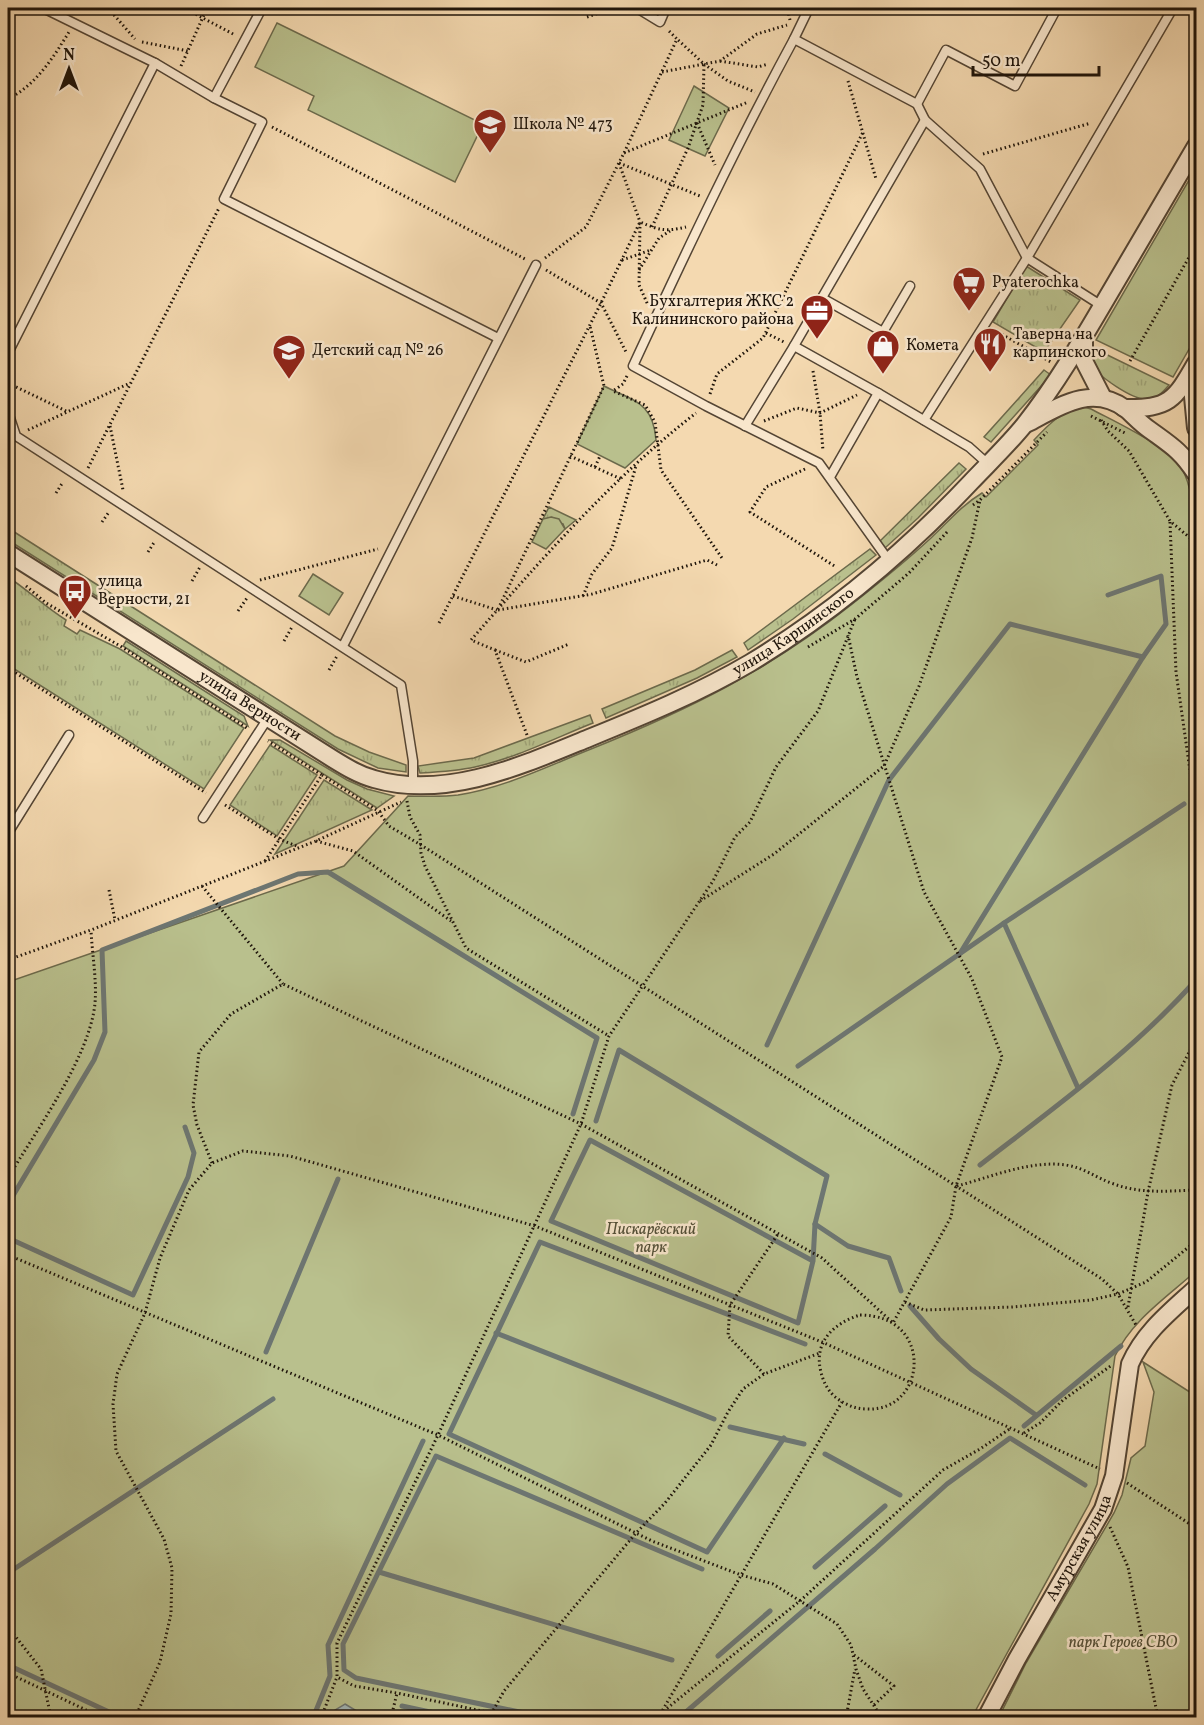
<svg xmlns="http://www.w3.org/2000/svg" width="1204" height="1725" font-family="Vollkorn,serif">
  <defs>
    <pattern id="grass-tufts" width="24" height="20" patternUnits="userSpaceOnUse" patternTransform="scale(1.5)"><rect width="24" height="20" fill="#b9c08d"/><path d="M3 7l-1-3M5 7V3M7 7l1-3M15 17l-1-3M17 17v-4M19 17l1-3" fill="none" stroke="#9fa478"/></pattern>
    <pattern id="water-waves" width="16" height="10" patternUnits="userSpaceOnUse" patternTransform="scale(1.5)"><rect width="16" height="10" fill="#a2b7b8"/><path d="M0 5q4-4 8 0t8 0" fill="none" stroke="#8b9c9d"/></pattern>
  </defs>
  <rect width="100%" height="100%" fill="#f4d9b0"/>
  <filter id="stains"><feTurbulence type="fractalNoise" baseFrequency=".00333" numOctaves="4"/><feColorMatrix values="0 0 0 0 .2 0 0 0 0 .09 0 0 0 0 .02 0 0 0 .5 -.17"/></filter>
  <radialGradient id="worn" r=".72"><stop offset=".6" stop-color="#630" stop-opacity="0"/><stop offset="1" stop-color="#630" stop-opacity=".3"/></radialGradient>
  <g fill="url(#grass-tufts)" stroke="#6c6a4c" stroke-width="1.5">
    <path d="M1026 266 1080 300 1044 352 993 322Z"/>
    <path d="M1091 347 1169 385C1163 392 1156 400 1145 399 1132 399 1099 377 1093 366 1090 361 1091 353 1091 347Z"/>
    <path d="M1044 370 1051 375 991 442 984 437Z"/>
    <path d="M959 463 966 469 918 518 885 548 880 541Z"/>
    <path d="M549 507 576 520 565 529 563 524 543 519Z"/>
    <path d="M8 528 335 736 369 752 406 765V772L378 768 338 749 8 540Z"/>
    <path d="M870 549 876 555 793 619 748 650 744 643Z"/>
    <path d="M8 577C28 590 45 607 66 620L64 626 77 634 80 630 120 649 244 728 204 789 8 665Z"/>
    <path d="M126 641 244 716 248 726 123 646Z"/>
    <path d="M732 650 737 657 697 678 606 718 602 709 695 670Z"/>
    <path d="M590 715 593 723C555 738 516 758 475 767 457 771 438 772 420 773L418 766 474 758Z"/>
    <path d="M270 740H280L347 780 367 789 394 796 377 808Z"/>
    <path d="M270 745 317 775 277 836 230 805Z"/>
    <path d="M324 780 372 810 275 854Z"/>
  </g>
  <g fill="#b9c08d" stroke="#6c6a4c" stroke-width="1.5">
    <path d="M277 23 483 124 455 182 308 110 314 96 255 67Z"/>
    <path d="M694 86 729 108 705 156 669 140Z"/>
    <path d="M1196 168V337L1173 377 1096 340Z"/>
    <path d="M604 386C634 401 653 402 656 440L625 468 577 444Z"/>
    <path d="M1084 407 1091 409C1117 423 1174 448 1185 475 1195 498 1194 534 1196 559V1271C1167 1297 1132 1320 1115 1356L1097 1484 1089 1504 972 1717H8V982L344 866 408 796C425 796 442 797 458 795 504 788 548 766 591 749 688 710 769 670 851 605 879 583 906 561 931 538 948 522 962 505 982 493L986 497 1038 445 1034 440C1048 425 1062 410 1084 407Z"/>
    <path d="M551 517 559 519 565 529 546 549 532 542 543 519Z"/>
    <path d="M313 574 343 593 329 615 299 596Z"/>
    <path d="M1143 1362 1196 1396V1717H999L1026 1663 1114 1513 1122 1495 1131 1458 1145 1446 1154 1392Z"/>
  </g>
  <path fill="url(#water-waves)" stroke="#6d7672" stroke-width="1.5" d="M345 1704 365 1716V1717H331L335 1710Z"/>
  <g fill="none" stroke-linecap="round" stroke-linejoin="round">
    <g stroke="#6d7672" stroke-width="5">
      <path d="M1108 595 1161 576 1166 624 1143 657"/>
      <path d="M1004 923 1078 1088"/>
      <path d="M767 1045 889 780 1010 624 1143 657 959 955"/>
      <path d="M798 1066 1004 923 1184 804"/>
      <path d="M596 1121 619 1050 827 1176 815 1224 813 1261 798 1323 551 1221 590 1140 813 1261"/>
      <path d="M980 1165C1055 1107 1133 1051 1196 980"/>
      <path d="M8 1204 94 1060 105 1032 102 950 298 874 328 872 597 1038 573 1114"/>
      <path d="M815 1224 848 1246 889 1258 901 1291"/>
      <path d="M8 1238 133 1295 188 1177 194 1153 185 1127"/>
      <path d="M910 1306 939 1339 971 1369 1036 1415"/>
      <path d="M496 1333 714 1419"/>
      <path d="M266 1352 338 1179"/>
      <path d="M1024 1426 1121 1346"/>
      <path d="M730 1427 804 1444"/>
      <path d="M784 1438 707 1552 449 1434 540 1242 805 1344"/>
      <path d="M825 1454 900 1495"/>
      <path d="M815 1567 885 1506"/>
      <path d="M379 1572 672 1660"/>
      <path d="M8 1573 273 1399"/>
      <path d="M718 1656 770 1611"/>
      <path d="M8 1665 122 1718"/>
      <path d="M402 1706 458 1718"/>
      <path d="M313 1718 330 1676 328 1645 423 1441"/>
      <path d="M548 1718 356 1678 344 1670 343 1644 436 1456 702 1569"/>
      <path d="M679 1718 875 1549 947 1484 1010 1438 1085 1485"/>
    </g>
    <g stroke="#544534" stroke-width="11">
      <g id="service">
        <path d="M43 8 155 63 214 98 262 122 224 199 498 338"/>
        <path d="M637 8 660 22 666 8"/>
        <path d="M794 39 809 8"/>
        <path d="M214 98 262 8"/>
        <path d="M917 104 946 50 1015 86 1057 8"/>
        <path d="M822 298 883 332 910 286"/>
        <path d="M794 346 878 393 969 447 988 464"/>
        <path d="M8 353 155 63"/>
        <path d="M8 412 16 436 401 685 413 761V785"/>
        <path d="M924 420 1027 258 1173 8"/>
        <path d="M745 426 794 346 925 120"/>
        <path d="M830 477 878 393"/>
        <path d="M889 561 819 463 706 406 633 366C684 256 736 146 794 39L917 104 925 120 980 169 1027 258 1102 306"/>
        <path d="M343 646 536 265"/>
        <path d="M203 818 268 718"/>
        <path d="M8 833 69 735"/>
      </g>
    </g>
    <g stroke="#544534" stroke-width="20">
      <g id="minor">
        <path d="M1084 338V361L1103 398"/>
        <path d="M1194 370 1192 386 1196 428"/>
        <path d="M1124 408C1169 409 1175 400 1196 363"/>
        <path d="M1028 423C1060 406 1092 384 1126 409 1134 416 1141 424 1150 430 1172 446 1181 451 1196 474"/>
        <path id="s1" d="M8 553 333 759C346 767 359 775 374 779 446 800 523 765 589 738 643 716 699 693 750 663 831 614 906 551 971 482 989 463 1009 444 1025 424 1058 382 1085 335 1112 289 1140 241 1168 194 1196 146"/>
        <path id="s2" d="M986 1718 1017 1659 1103 1509 1114 1476 1130 1364C1144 1332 1171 1311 1196 1288"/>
      </g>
    </g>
    <g stroke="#1e140a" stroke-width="3" stroke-dasharray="1.5 3" stroke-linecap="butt">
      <path d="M108 8 135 39"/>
      <path d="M184 8 235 35"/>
      <path d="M587 17 613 8"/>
      <path d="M790 20 788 12 790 8"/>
      <path d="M142 42 188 51"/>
      <path d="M720 61 758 67 768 64"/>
      <path d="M704 64 728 81 755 92"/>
      <path d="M181 66 207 8"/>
      <path d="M662 72 720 61 757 34 787 25"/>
      <path d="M848 81 876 179"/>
      <path d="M8 99C36 85 53 58 69 32"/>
      <path d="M697 123 715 165"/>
      <path d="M272 127 527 260"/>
      <path d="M624 153 748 102"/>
      <path d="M983 154 1091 123"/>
      <path d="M619 163 640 222 639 285 648 305"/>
      <path d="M619 163 700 196"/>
      <path d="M652 227 688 148 703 105 704 64 677 39"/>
      <path d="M545 258 586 227 624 153 677 39 669 31"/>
      <path d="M622 260 651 250"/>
      <path d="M546 270 601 303 626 352"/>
      <path d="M639 270 659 238 670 231"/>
      <path d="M994 330 1051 362"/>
      <path d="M766 333 784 342"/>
      <path d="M1130 361 1196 245"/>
      <path d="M813 371 820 413 823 451"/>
      <path d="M627 376 623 384 613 391 645 405 655 422 661 470 722 558"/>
      <path d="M8 383 68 412"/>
      <path d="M710 394 717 374 763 338 863 132"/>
      <path d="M1091 416 1125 433"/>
      <path d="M1101 420 1108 431 1129 451 1170 521 1196 543"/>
      <path d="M764 421 797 408 820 413 857 395"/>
      <path d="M110 426 123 490"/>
      <path d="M28 430 128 384"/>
      <path d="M570 456 621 479"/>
      <path d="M595 467 600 456"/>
      <path d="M88 468 219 208"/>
      <path d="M805 469 766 487 750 512 836 567"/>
      <path d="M56 493 63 482"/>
      <path d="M973 505 980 500 1047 432"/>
      <path d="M102 522 109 512"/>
      <path d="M1170 522 1176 672 1196 813"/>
      <path d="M148 552 155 541"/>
      <path d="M260 580 378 549"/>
      <path d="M192 581 200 567"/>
      <path d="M26 586 46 603 122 647 247 728"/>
      <path d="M453 596 497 610"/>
      <path d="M583 596 592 574 612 548 636 466"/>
      <path d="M500 605 604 386 590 326"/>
      <path d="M498 610 592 594 707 560 717 565"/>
      <path d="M238 611 247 598"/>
      <path d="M439 623 601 303 640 222C659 230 665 232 686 227"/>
      <path d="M284 641 292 627"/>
      <path d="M808 647 855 619 909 573 948 531"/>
      <path d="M495 650 526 662 569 644"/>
      <path d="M8 668 206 793"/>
      <path d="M329 670 337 656"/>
      <path d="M527 735 495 650 471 640C541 560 612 478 696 413"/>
      <path d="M322 775 378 811 389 826 421 845 1102 1279 1118 1294 1136 1325"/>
      <path d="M407 801 410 817 420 835 421 853 425 866 466 948 609 1036"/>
      <path d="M225 805 279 839 299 847"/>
      <path d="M316 841 353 851 451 921"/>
      <path d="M265 861 322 775 268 741"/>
      <path d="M202 886 283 984"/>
      <path d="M109 890 115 920"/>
      <path d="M700 901 774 854 884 766 919 686 972 538 980 500"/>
      <path d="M8 960 91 930 316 841 401 802"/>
      <path d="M212 1163 197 1125 193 1105 199 1052 231 1014 283 984 581 1124 822 1258 893 1323 951 1217 956 1186 1002 1057 972 979 924 892 857 677 848 635"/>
      <path d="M8 1178C35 1132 90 1057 95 1003 97 981 92 953 91 930"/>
      <path d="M957 1186C991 1177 1030 1160 1066 1165 1085 1168 1096 1178 1114 1184 1140 1194 1168 1191 1196 1190"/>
      <path d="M8 1255 438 1435 652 1541 741 1575 773 1584 837 1624 851 1645 856 1669 863 1689 882 1718"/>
      <path d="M905 1302 924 1310 1012 1307 1091 1300 1118 1294 1146 1282 1196 1241"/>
      <path d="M1128 1307 1148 1192 1172 1085 1196 1039"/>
      <path d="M860 1315C935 1315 927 1412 867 1409 854 1409 844 1404 834 1396 827 1389 823 1381 821 1372 813 1342 834 1323 860 1315Z"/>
      <path d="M764 1374 728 1336 730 1305 778 1234"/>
      <path d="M1024 1433 1040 1423 1063 1400 1112 1365"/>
      <path d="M1127 1483 1196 1528"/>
      <path d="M1110 1527 1128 1567 1158 1718"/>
      <path d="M8 1627 41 1669 51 1718"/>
      <path d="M854 1655 894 1686 874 1705"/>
      <path d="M8 1673 103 1718"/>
      <path d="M660 1714 801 1600 943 1470 980 1449 1011 1428"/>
      <path d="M135 1718 160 1662 171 1614 172 1568 164 1539 116 1451 113 1404 117 1374 145 1313 160 1258 189 1190 212 1163 243 1151 290 1156 535 1226 822 1342 1100 1469"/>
      <path d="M321 1718 337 1677"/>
      <path d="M391 1718 397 1693"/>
      <path d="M489 1718 504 1691 636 1533 665 1503 711 1445 728 1412 743 1389 764 1374 820 1353"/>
      <path d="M515 1718 397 1693 354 1686 337 1677V1643L438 1435 581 1124 609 1036 713 881 735 837 750 822 776 767 818 711 855 619"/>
      <path d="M658 1718 842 1402"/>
      <path d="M846 1718 855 1669"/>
    </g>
    <use href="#service" stroke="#f8e6cc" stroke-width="8"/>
    <use href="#minor" stroke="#f8e6cc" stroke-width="16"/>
  </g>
  <defs>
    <g id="school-pin" transform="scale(1.725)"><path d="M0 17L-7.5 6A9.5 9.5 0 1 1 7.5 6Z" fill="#8f2418" stroke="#f8e6cc"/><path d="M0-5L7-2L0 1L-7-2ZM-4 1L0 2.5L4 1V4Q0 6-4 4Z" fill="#fff"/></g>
    <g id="supermarket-pin" transform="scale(1.725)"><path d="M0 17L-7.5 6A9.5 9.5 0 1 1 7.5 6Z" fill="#8f2418" stroke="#f8e6cc"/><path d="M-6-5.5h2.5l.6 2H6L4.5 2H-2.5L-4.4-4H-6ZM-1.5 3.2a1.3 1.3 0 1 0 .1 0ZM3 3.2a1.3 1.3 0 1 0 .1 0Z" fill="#fff"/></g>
    <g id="office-pin" transform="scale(1.725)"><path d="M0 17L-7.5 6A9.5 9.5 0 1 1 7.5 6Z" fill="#8f2418" stroke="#f8e6cc"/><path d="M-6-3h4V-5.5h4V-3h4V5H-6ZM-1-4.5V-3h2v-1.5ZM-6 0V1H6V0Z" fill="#fff"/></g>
    <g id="restaurant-pin" transform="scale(1.725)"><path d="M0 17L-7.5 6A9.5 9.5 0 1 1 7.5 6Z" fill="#8f2418" stroke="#f8e6cc"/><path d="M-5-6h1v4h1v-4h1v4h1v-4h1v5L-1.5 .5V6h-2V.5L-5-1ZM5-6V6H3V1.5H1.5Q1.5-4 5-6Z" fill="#fff"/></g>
    <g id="shop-pin" transform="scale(1.725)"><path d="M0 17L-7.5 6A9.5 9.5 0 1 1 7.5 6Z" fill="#8f2418" stroke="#f8e6cc"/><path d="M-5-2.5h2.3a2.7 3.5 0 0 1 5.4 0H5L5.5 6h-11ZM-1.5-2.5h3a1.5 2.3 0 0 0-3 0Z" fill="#fff"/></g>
    <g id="bus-pin" transform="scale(1.725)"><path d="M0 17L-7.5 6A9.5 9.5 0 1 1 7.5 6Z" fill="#8f2418" stroke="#f8e6cc"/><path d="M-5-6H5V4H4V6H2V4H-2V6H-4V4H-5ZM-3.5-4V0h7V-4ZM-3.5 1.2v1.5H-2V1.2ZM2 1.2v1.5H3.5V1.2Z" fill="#fff"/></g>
  </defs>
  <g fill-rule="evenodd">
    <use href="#school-pin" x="490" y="125"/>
    <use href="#supermarket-pin" x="969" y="283"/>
    <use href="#office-pin" x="817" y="311"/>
    <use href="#restaurant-pin" x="990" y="344"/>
    <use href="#shop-pin" x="883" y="346"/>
    <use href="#school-pin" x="289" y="351"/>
    <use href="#bus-pin" x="75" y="591"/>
  </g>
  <g text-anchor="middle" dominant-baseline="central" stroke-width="5" stroke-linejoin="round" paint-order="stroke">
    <g font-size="16" fill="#1e140a" stroke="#f8e6cc" text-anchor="start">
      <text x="513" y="125">Школа № 473</text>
      <text x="992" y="283">Pyaterochka</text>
      <text x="794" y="302" text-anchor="end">Бухгалтерия ЖКС 2<tspan x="794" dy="18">Калининского района</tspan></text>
      <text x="1013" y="335">Таверна на<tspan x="1013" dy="18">карпинского</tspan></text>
      <text x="906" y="346">Комета</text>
      <text x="312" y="351">Детский сад № 26</text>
      <text x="98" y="582">улица<tspan x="98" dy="18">Верности, 21</tspan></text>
    </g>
    <g font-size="16" fill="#1e140a" stroke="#f8e6cc">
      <text stroke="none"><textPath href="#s1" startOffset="885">улица Карпинского</textPath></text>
      <text stroke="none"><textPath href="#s1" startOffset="286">улица Верности</textPath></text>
      <text stroke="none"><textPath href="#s2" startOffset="194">Амурская улица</textPath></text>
    </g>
    <g font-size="16" font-style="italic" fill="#545038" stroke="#f8e6cc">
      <text x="651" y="1230">Пискарёвский<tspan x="651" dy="18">парк</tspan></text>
      <text x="1123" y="1643">парк Героев СВО</text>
    </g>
  </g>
  <rect width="1204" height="1725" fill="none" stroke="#f4d9b0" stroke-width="30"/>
  <rect x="9" y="9" width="1186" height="1707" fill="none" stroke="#1e140a" stroke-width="3"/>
  <rect x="15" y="15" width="1174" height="1695" fill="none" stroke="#1e140a" stroke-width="1.5"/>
  <g transform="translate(69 69)" stroke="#f8e6cc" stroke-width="4.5" paint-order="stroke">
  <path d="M0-4.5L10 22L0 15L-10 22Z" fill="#1e140a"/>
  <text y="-9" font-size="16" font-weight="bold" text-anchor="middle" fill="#1e140a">N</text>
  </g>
  <path d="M973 66v9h126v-9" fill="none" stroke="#1e140a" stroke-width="3"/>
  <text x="982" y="66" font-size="18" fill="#1e140a" stroke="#f8e6cc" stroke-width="4.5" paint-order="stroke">50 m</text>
  <rect width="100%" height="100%" filter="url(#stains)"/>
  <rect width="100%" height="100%" fill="url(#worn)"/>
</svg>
